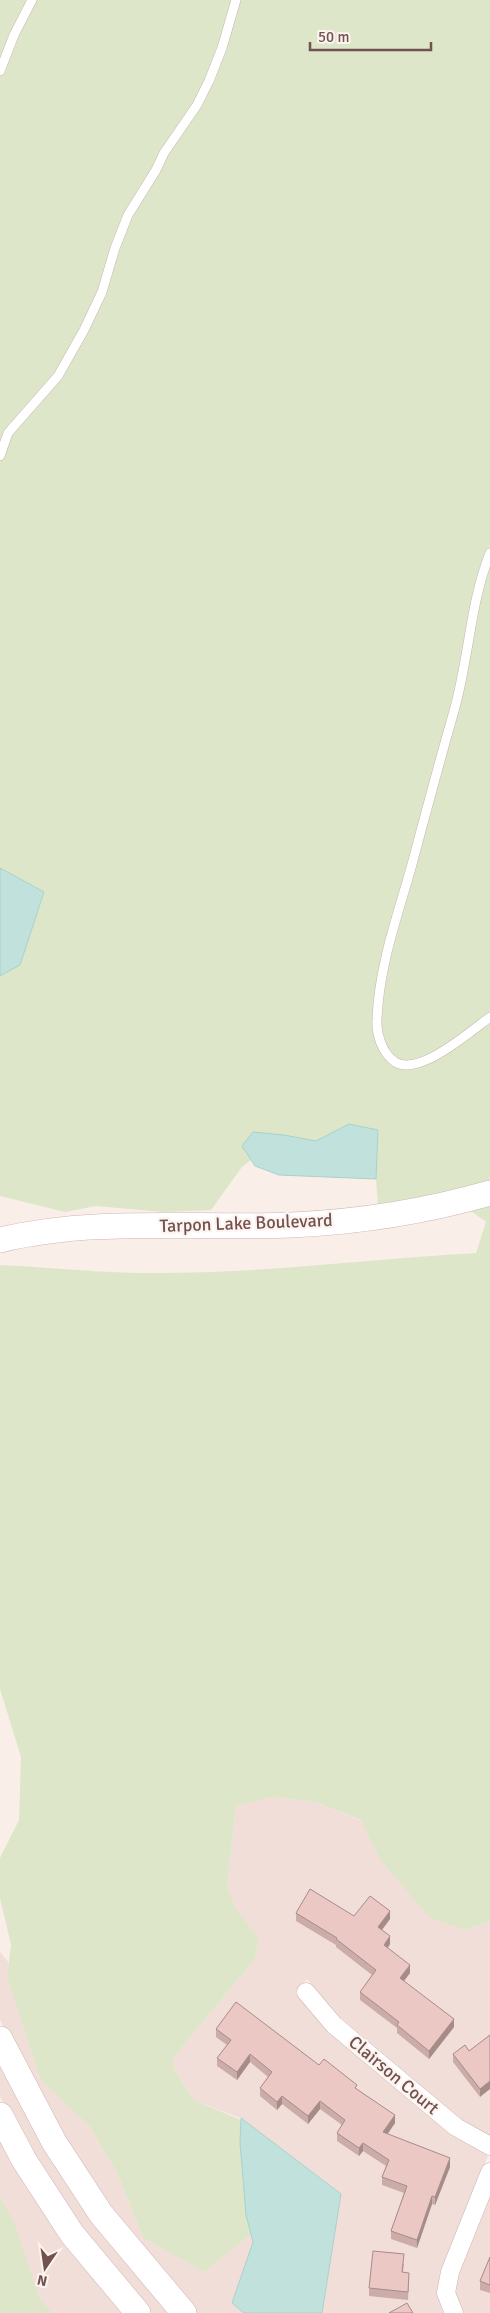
<svg xmlns="http://www.w3.org/2000/svg" width="490" height="2313" font-family="Signika,sans-serif">
  <rect width="100%" height="100%" fill="#faeee9"/>
  <g fill="#f1ded9">
    <path d="M273 1797 314 1802 362 1821 379 1858 466 1930 490 1921V2136L461 2119 340 2017 307 1979 295 1992 328 2032 451 2135 488 2156 442 2268 438 2297 443 2313H322L341 2194 242 2119 194 2100 175 2071 173 2058 255 1959 259 1939 235 1909 227 1887 236 1806Z"/>
    <path d="M0 1952 9 1963 7 1977 40 2079 90 2127 118 2175 143 2238 204 2272 252 2234 253 2242 232 2303 244 2313H196L107 2207 61 2137 0 2020Z"/>
    <path d="M0 2058 172 2313H150L79 2228 31 2155 0 2096Z"/>
    <path d="M0 2134 126 2313H53L40 2299 13 2223 0 2196Z"/>
    <path d="M490 2195V2313H465L457 2303 454 2292 458 2274Z"/>
  </g>
  <g fill="#dee6c9">
    <path d="M0 0H490V1183L378 1206 376 1179 378 1130 350 1124 316 1141 242 1146 251 1160 242 1167 211 1210 163 1212 96 1206 65 1212 0 1196V976L20 965 44 892 0 868Z"/>
    <path d="M490 1202V1921L466 1930 430 1918 379 1858 361 1820 314 1802 273 1797 236 1806 227 1887 236 1909 259 1939 255 1959 173 2058 175 2071 194 2100 241 2120C240 2157 242 2198 252 2234L204 2272 143 2238 118 2175 90 2127 40 2079 7 1977 11 1945 0 1898V1858L19 1820 21 1757 0 1689V1265C49 1267 98 1273 147 1273 257 1274 366 1259 476 1253L486 1222 467 1208Z"/>
    <path d="M0 2196 14 2223 40 2299 53 2313H0Z"/>
  </g>
  <g fill="#c0e1dc" stroke="#a8d2cb">
    <path d="M0 868 44 892 20 965 0 976Z"/>
    <path d="M349 1124 378 1130 376 1179 279 1175 255 1166 242 1146 253 1132 284 1135 316 1141Z"/>
    <path d="M241 2118 341 2194 322 2313H244L232 2303 253 2242 246 2215 240 2143Z"/>
  </g>
  <g fill="none" stroke-linecap="round" stroke-linejoin="round">
    <g stroke="#cbb4b0" stroke-width="10">
      <g id="lane">
        <path d="M0 71 14 35 32 0"/>
        <path d="M0 456 8 433 58 376 84 330 102 292 115 248 128 215 156 170 164 153 197 105 209 81 222 48 236 0"/>
        <path d="M490 553C470 603 469 659 454 711 439 763 425 816 411 868 397 917 379 967 377 1019 376 1034 382 1053 395 1062 419 1077 471 1031 490 1017"/>
      </g>
    </g>
    <g stroke="#cbb4b0" stroke-width="19">
      <g id="street">
        <path d="M306 1992 334 2025 456 2127 490 2146"/>
        <path d="M454 2313 446 2293 450 2272 490 2172"/>
      </g>
    </g>
    <g stroke="#cfb5b1" stroke-width="26">
      <g id="secondary">
        <path d="M0 1240C95 1217 195 1229 292 1225 357 1222 427 1211 490 1193"/>
        <path d="M0 2039 54 2142 101 2214 184 2313"/>
        <path d="M0 2115 24 2160 72 2234 138 2313"/>
      </g>
    </g>
    <use href="#lane" stroke="#fff" stroke-width="9"/>
    <use href="#street" stroke="#fff" stroke-width="18"/>
    <use href="#secondary" stroke="#fff" stroke-width="25"/>
  </g>
  <g fill="#cbaca9">
    <path d="M296 1913 354 1916 390 1919 382 1930 390 1944 388 1948 410 1973 404 1981 454 2027 429 2059 397 2033V2028L360 2000V1992L372 1975 336 1947V1945L296 1921Z"/>
    <path d="M216 2029 319 2065 357 2089 395 2123 387 2134 450 2167 435 2205 432 2204 417 2248 391 2239V2231L404 2193 382 2185V2177L386 2166 363 2151 359 2156 337 2141V2133L342 2125 320 2109 308 2124 282 2104 277 2110 260 2096V2088L268 2077 250 2062 237 2080 217 2066V2058L227 2045 216 2037Z"/>
    <path d="M490 2035 480 2097 453 2062V2054L469 2051Z"/>
    <path d="M490 2257V2293L480 2290V2281Z"/>
    <path d="M404 2263 403 2272 409 2282 408 2300 369 2296V2288Z"/>
  </g>
  <g fill="#a58c89">
    <path d="M390 1911V1919L378 1935V1927Z"/>
    <path d="M390 1936V1944L384 1953V1945Z"/>
    <path d="M410 1965V1973L400 1986V1978Z"/>
    <path d="M454 2019V2027L429 2059V2051Z"/>
    <path d="M250 2054V2062L237 2080V2072Z"/>
    <path d="M490 2081V2089L480 2097V2089Z"/>
    <path d="M282 2096V2104L277 2110V2102Z"/>
    <path d="M320 2101V2109L308 2124V2116Z"/>
    <path d="M395 2115V2123L383 2141V2132Z"/>
    <path d="M363 2143V2151L359 2156V2148Z"/>
    <path d="M450 2158V2167L435 2205V2197Z"/>
    <path d="M432 2196V2204L417 2248V2240Z"/>
  </g>
  <g fill="#ecc8c4" stroke="#a58c89">
    <path d="M310 1889 354 1916 370 1896 390 1911 378 1927 390 1936 384 1945 410 1965 400 1978 454 2019 429 2051 397 2025 399 2022 360 1992 376 1970 336 1939 337 1938 296 1913Z"/>
    <path d="M236 2002 319 2065 324 2059 357 2085 355 2088 395 2115 383 2132 450 2158 435 2197 432 2196 417 2240 391 2231 407 2186 382 2177 389 2160 363 2143 359 2148 337 2133 345 2120 320 2101 308 2116 282 2096 277 2102 260 2088 272 2072 250 2054 237 2072 217 2058 231 2040 216 2029Z"/>
    <path d="M490 2035V2081L480 2089 453 2054 465 2045 469 2051Z"/>
    <path d="M373 2251 404 2254 402 2272 409 2273 408 2292 369 2288Z"/>
    <path d="M490 2257V2285L480 2281Z"/>
    <path d="M407 2303 413 2313H389Z"/>
  </g>
  <g text-anchor="middle" dominant-baseline="central" stroke-width="4.5" stroke-linejoin="round" paint-order="stroke">
    <g font-size="18" fill="#715250" stroke="#fdf3ef">
      <text transform="translate(246 1223) rotate(-2)">Tarpon Lake Boulevard</text>
      <text transform="translate(394 2075) rotate(40)">Clairson Court</text>
    </g>
  </g>
  <g transform="translate(45 2268) rotate(193)" stroke="#fdf3ef" stroke-width="4" paint-order="stroke">
  <path d="M0-4L9 19L0 12L-9 19Z" fill="#715250"/>
  <text y="-8" font-size="14" font-weight="bold" text-anchor="middle" fill="#715250">N</text>
  </g>
  <path d="M310 42v8h121v-8" fill="none" stroke="#715250" stroke-width="2.5"/>
  <text x="318" y="42" font-size="15" fill="#715250" stroke="#fdf3ef" stroke-width="4" paint-order="stroke">50 m</text>
</svg>
